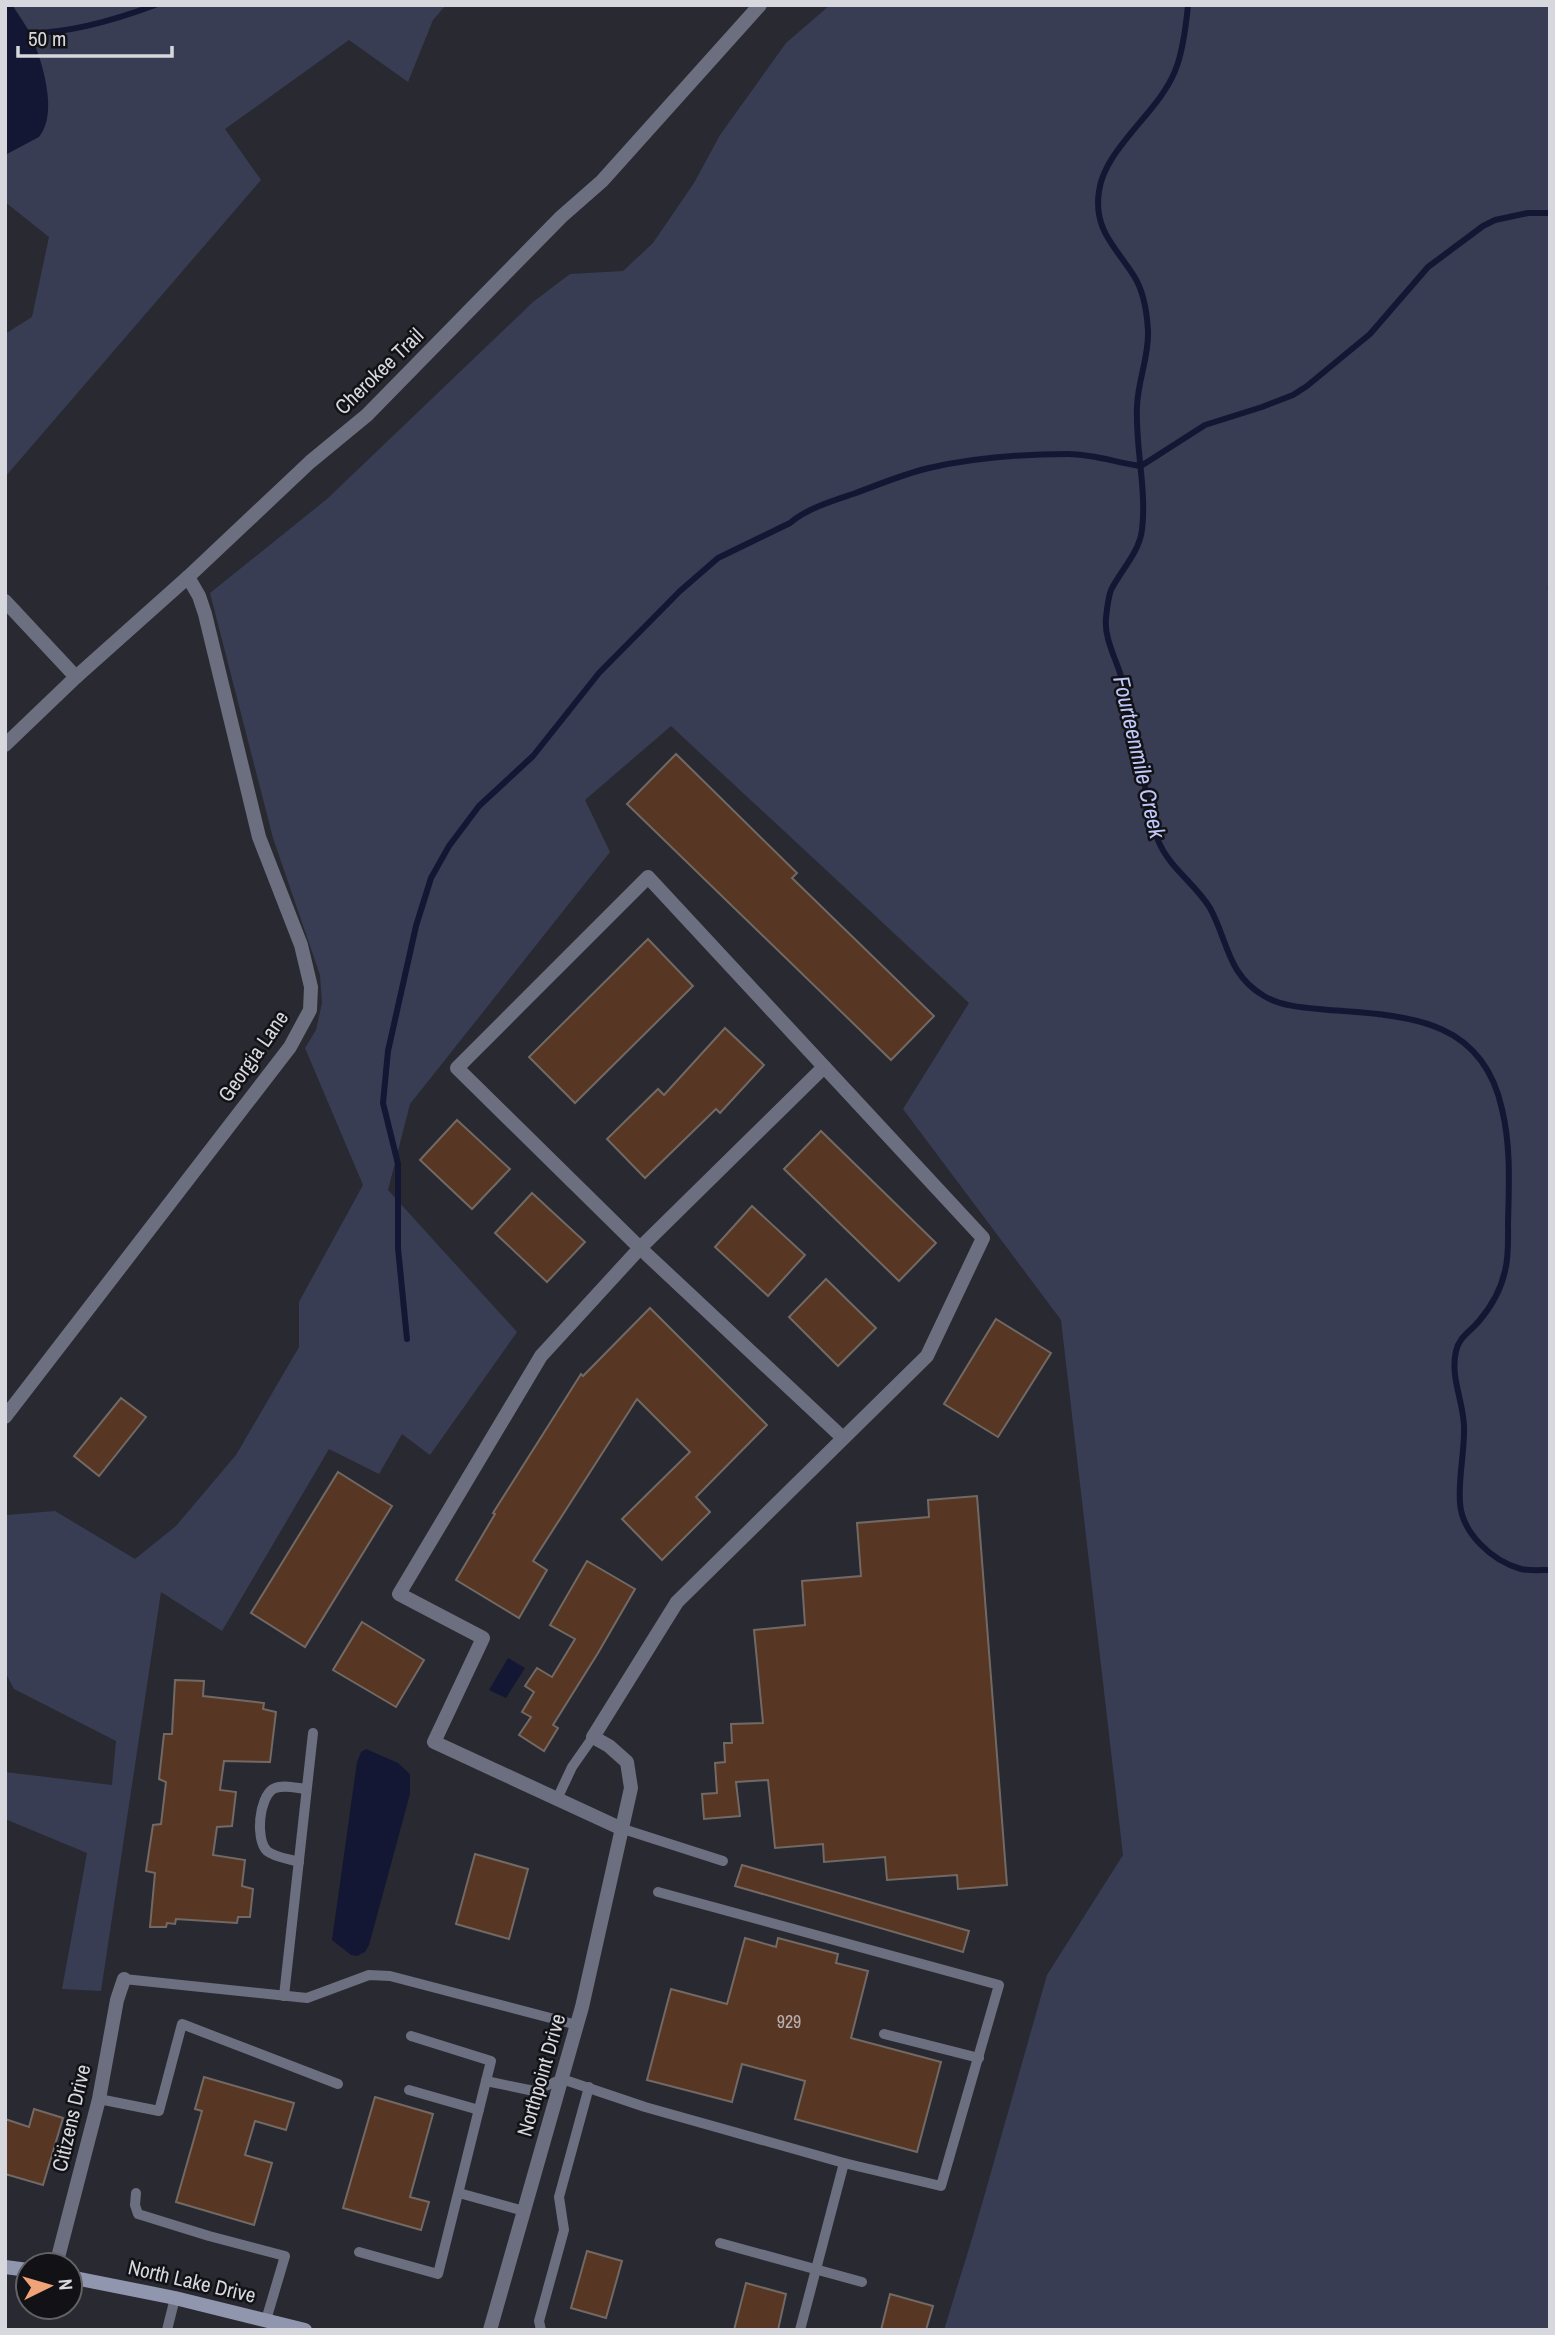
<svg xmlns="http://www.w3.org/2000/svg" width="1555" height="2335" font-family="'Archivo Narrow',sans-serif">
  <rect width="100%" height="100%" fill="#282931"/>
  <g fill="#393d53">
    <path d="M5 5H446L433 20 408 82 349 40 225 129 261 180 5 477V334L32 317 49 237 5 202Z"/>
    <path d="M830 5H1550V586L1547 588 1550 592V2330H944L974 2232 1047 1975 1123 1855 1061 1320 903 1109 969 1003 671 726 585 800 610 852 410 1104 388 1190 517 1332 430 1455 402 1434 379 1474 329 1449 222 1631 161 1592 101 1991 62 1989 87 1853 5 1819V1772L112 1785 116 1741 14 1689 5 1672V1517L7 1515 55 1511 135 1559 176 1526 236 1455 299 1347V1302L363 1185 305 1048 316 1030 322 1003 320 975 273 838 210 593 327 499 533 302 570 274 623 271 653 243 694 183 720 135 786 43Z"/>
  </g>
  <g fill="#141733">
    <path d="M5 5 13 6C19 16 26 25 31 35 42 61 59 113 39 137L5 155Z"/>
    <path d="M508 1658 525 1668 506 1698 489 1690Z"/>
    <path d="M366 1749 398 1763 410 1774V1794L369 1945 365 1952 357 1956 351 1955 332 1940 357 1762 361 1752Z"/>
  </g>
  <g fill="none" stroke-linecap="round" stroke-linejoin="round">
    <g stroke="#141733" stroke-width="6">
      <path d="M1188 5C1186 26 1183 52 1175 71 1159 112 1105 148 1099 191 1093 230 1116 247 1134 276 1144 292 1147 312 1148 331 1149 357 1138 380 1137 406 1135 447 1147 489 1142 530 1139 553 1121 570 1111 590 1108 598 1107 609 1106 618 1104 636 1114 655 1120 673 1132 706 1137 740 1143 775 1147 797 1149 820 1158 840 1169 868 1195 883 1210 908 1228 941 1227 974 1264 996 1282 1007 1308 1008 1329 1010 1406 1016 1482 1017 1502 1109 1511 1147 1509 1184 1508 1223 1508 1239 1509 1256 1505 1271 1501 1289 1491 1307 1479 1321 1470 1332 1459 1337 1456 1351 1450 1377 1463 1400 1464 1426 1465 1451 1458 1477 1460 1503 1462 1533 1492 1561 1521 1569 1530 1571 1541 1570 1550 1570"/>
      <path d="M30 33C72 33 115 20 155 5"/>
      <path d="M407 1339 398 1248V1164L383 1103 388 1051 416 926 431 878 449 846 479 806 533 756 599 673 680 591 718 558 790 523C806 509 832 501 853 494 878 485 903 474 929 468 973 458 1022 454 1068 454 1094 454 1117 463 1141 466L1205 425 1262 407 1293 395 1307 386 1370 334 1428 267 1483 226 1495 220 1528 213H1550"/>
    </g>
  </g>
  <g fill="#573724" stroke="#726964" stroke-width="2">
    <path d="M676 754 797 873 792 878 934 1016 891 1060 627 804Z"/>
    <path d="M648 939 693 986 575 1103 529 1057Z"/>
    <path d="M725 1028 764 1065 720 1113 716 1109 645 1178 607 1139 658 1089 664 1095Z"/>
    <path d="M457 1120 510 1169 472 1209 420 1160Z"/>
    <path d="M821 1131 936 1243 899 1281 784 1169Z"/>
    <path d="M532 1193 585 1242 547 1282 495 1233Z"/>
    <path d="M752 1206 805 1255 768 1296 715 1247Z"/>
    <path d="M826 1279 876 1328 838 1366 789 1317Z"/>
    <path d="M650 1308 767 1425 696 1497 710 1512 662 1560 622 1519 690 1452 637 1399 533 1561 547 1570 519 1618 456 1580 495 1514 493 1513 581 1374 583 1376Z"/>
    <path d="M996 1319 1051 1353 998 1437 944 1404Z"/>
    <path d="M121 1398 146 1417 99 1476 74 1456Z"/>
    <path d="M338 1472 392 1506 305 1647 251 1613Z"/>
    <path d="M977 1496 1007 1885 958 1889 957 1875 887 1880 885 1857 824 1862 823 1844 775 1848 768 1780 736 1782 740 1816 704 1819 702 1794 717 1793 715 1763 725 1762 724 1743H732L731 1724 763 1723 754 1630 805 1625 802 1581 861 1576 857 1523 929 1517 928 1500Z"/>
    <path d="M587 1561 635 1589 598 1653 553 1725 558 1728 544 1751 519 1735 531 1717 522 1712 534 1692 525 1686 537 1668 552 1677 575 1639 550 1625Z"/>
    <path d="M362 1622 424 1660 396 1707 333 1670Z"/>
    <path d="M175 1680 204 1681 203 1696 264 1703 263 1709 276 1712 270 1762 224 1761 220 1790 236 1792 232 1826 217 1827 213 1855 245 1860 242 1886 253 1889 250 1917H238L237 1923 176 1919 175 1924 167 1923 166 1927H150L155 1873 146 1871 153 1825 161 1824 166 1782 159 1779 164 1734H172Z"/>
    <path d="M475 1854 528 1869 509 1939 456 1924Z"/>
    <path d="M742 1865 969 1931 963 1952 735 1886Z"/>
    <path d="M745 1938 776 1947 778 1938 838 1954 836 1963 868 1971 851 2038 941 2062 917 2152 795 2119 805 2081 742 2064 732 2102 647 2080 671 1989 727 2004Z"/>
    <path d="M204 2077 294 2103 286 2130 255 2121 245 2155 272 2163 254 2225 176 2202 202 2111 195 2109Z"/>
    <path d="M375 2097 433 2114 410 2197 429 2202 421 2230 343 2208Z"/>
    <path d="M34 2109 63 2118 43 2185 5 2174V2119L29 2127Z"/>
    <path d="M587 2251 622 2261 606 2318 571 2308Z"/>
    <path d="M746 2283 786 2294 778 2330H734Z"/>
    <path d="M890 2294 933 2306 926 2330H881Z"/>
  </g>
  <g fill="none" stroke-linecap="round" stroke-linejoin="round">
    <g stroke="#6c6f7f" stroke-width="10">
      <path d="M557 1799 572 1767 593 1737"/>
      <path d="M620 1828 723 1861"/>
      <path d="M299 1862C289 1859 274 1857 267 1851 255 1839 259 1798 273 1789 282 1784 296 1788 306 1789"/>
      <path d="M658 1892 999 1985 941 2186 844 2163 800 2330"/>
      <path d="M124 1979 307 1998 369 1975 390 1976 577 2025"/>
      <path d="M284 1996 313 1733"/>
      <path d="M884 2034 979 2058"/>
      <path d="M411 2036 491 2061 486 2081"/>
      <path d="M409 2090 479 2110"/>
      <path d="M99 2099 159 2111 182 2024 338 2084"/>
      <path d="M136 2193 135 2205 138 2214 209 2236 285 2256 266 2320"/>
      <path d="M459 2193 524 2211"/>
      <path d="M720 2243 862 2282"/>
      <path d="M359 2252 438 2274 486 2081 534 2091 562 2079 645 2107 844 2163"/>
      <path d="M167 2330 175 2298"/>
      <path d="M541 2330 539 2321 564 2230 559 2197 589 2087"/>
    </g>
    <g stroke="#6c6f7f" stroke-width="14">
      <path d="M5 601 76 677"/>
      <path d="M5 745 76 677 188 577 310 462 367 415 561 217 602 181 760 5"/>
      <path d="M824 1067 640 1248 843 1438"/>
      <path d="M5 1417 290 1047 310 1010 311 987 301 945 259 837 205 614 199 596 188 577"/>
      <path d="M56 2265 99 2099 117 2000 124 1979"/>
      <path d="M490 2330 582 2007 631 1788 627 1762 609 1746 593 1737 677 1602 927 1356 983 1238 648 877 457 1068 640 1248 541 1356 399 1594 483 1638 434 1742 620 1828"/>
    </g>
    <g stroke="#9196af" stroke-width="14">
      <path d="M5 2267 28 2270"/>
      <path d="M70 2277 175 2298 305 2330"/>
    </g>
  </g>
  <g text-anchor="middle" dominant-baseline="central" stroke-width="5" stroke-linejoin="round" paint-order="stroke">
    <g font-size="18" fill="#b7b0af">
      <text x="789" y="2021">929</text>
    </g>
    <g font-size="21" fill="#d7d8dd" stroke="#121216">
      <text transform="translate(379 371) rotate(-44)">Cherokee Trail</text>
      <text transform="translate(253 1056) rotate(-55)">Georgia Lane</text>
      <text transform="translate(541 2075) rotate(-74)">Northpoint Drive</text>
      <text transform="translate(71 2118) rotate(-77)">Citizens Drive</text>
      <text transform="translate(192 2281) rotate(13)">North Lake Drive</text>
    </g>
    <g font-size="23" font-style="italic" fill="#bfc8f8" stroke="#121216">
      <text transform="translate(1140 757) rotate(77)">Fourteenmile Creek</text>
    </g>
  </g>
  <rect width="1555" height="2335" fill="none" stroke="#d7d8dd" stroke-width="14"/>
  <g transform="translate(49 2286) rotate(85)"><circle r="33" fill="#121216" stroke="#616166" stroke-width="2"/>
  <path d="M0-5L12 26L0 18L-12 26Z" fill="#efa377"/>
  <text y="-10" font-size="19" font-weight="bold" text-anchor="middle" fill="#d7d8dd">N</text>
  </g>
  <path d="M18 46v10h154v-10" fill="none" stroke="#d7d8dd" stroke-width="3.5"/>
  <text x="28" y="46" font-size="21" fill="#d7d8dd" stroke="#121216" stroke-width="5" paint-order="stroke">50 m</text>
</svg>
